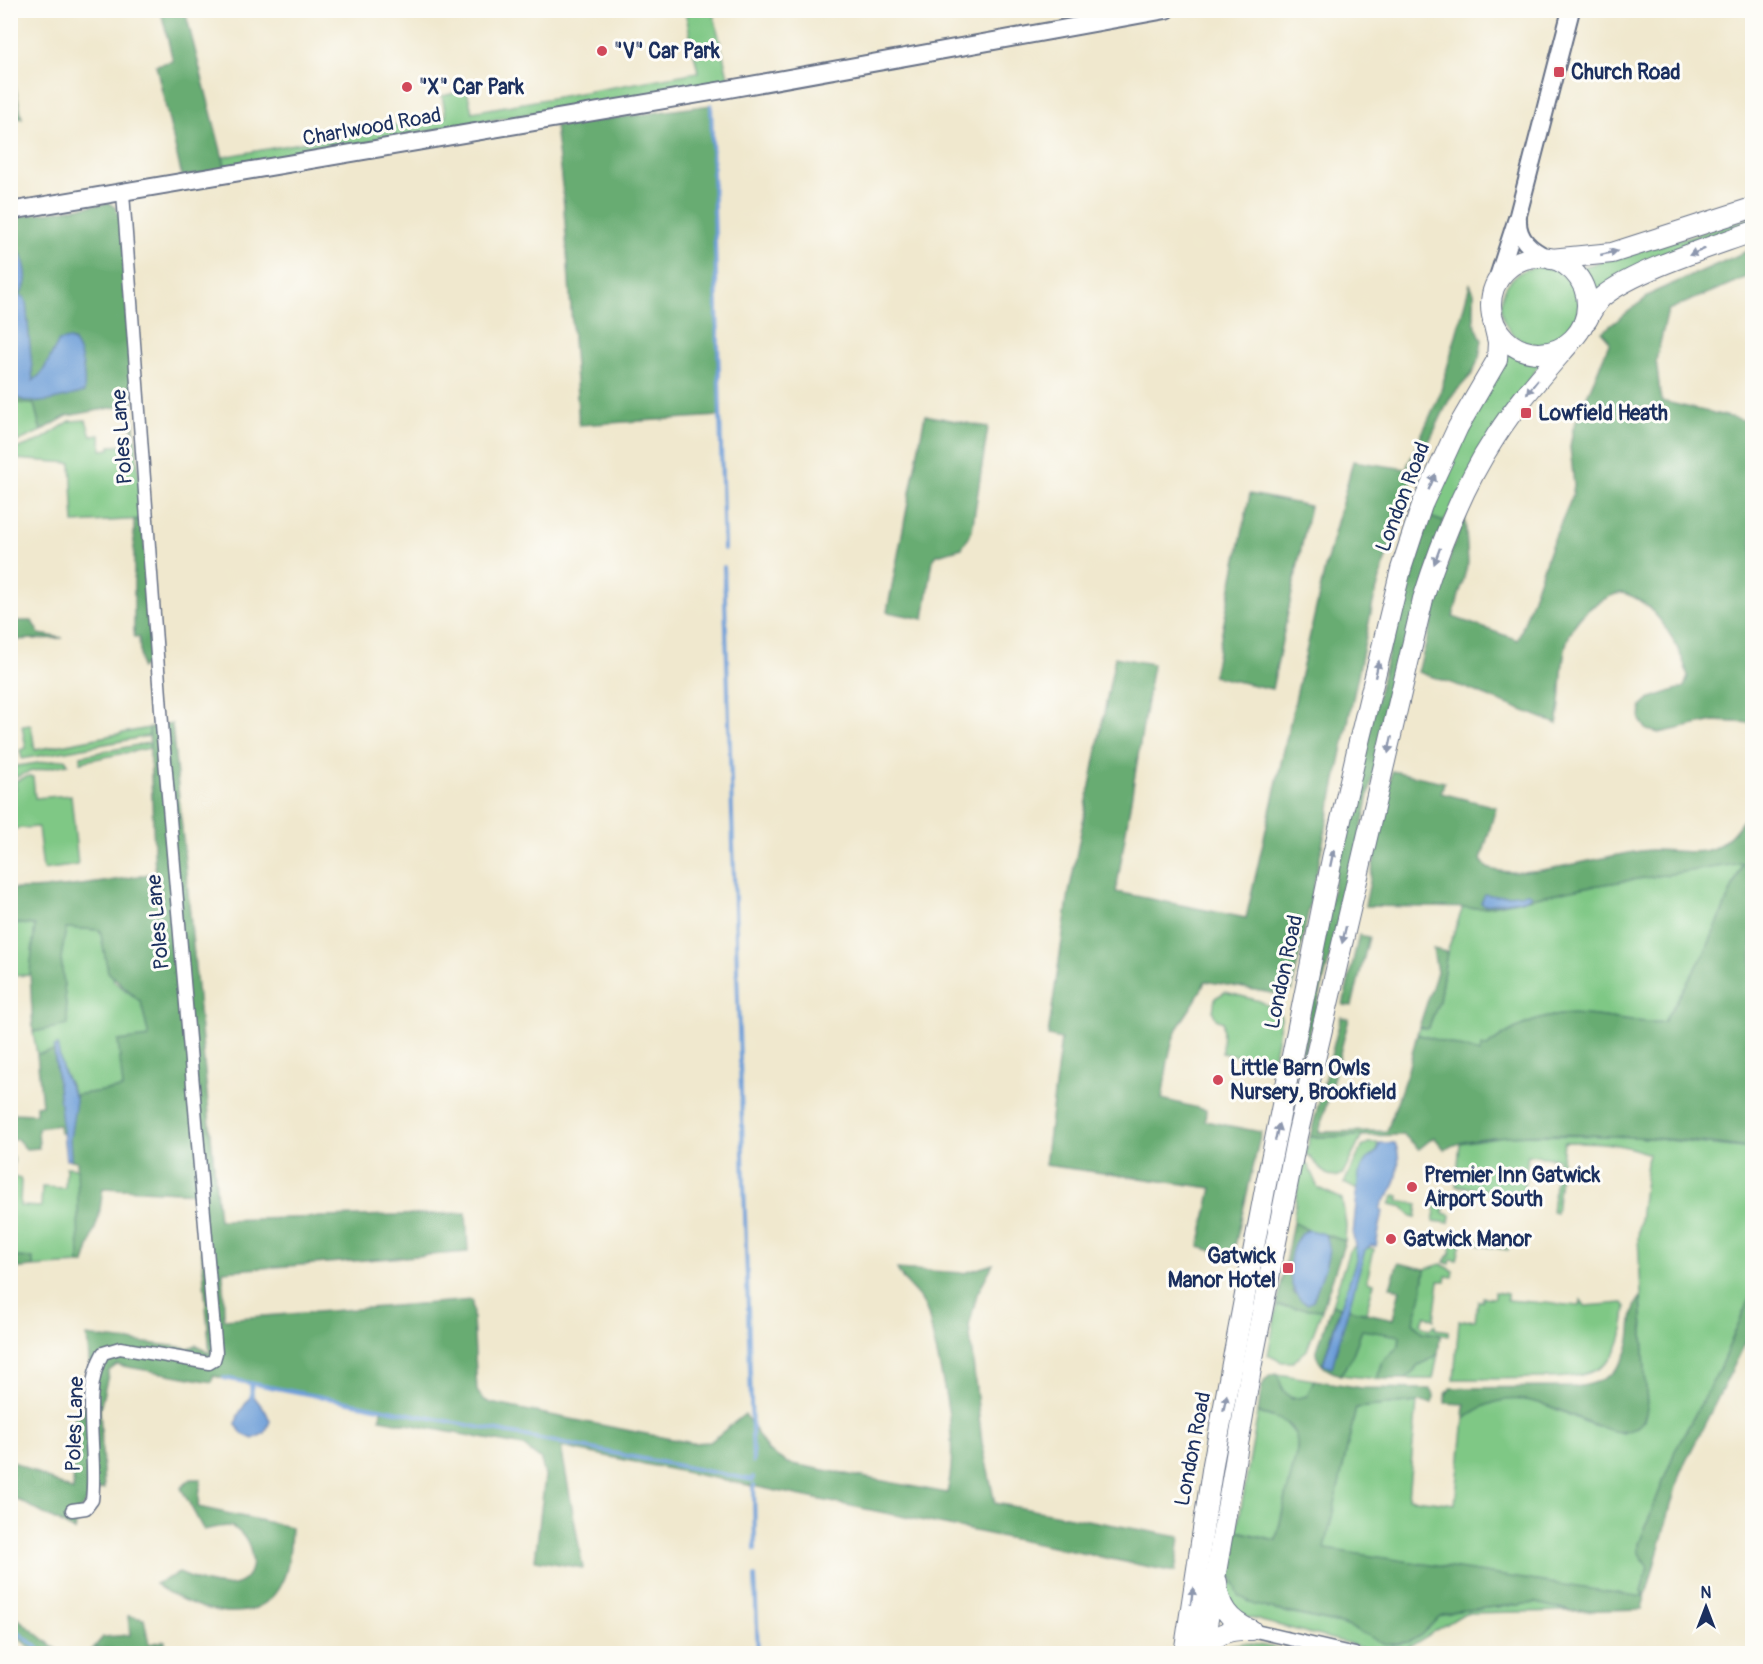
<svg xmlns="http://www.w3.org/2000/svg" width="1763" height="1664" font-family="Pangolin,sans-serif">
  <rect width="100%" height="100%" fill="#fdfcf7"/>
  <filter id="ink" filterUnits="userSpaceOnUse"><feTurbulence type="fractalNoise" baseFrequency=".0167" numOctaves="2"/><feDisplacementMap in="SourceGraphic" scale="12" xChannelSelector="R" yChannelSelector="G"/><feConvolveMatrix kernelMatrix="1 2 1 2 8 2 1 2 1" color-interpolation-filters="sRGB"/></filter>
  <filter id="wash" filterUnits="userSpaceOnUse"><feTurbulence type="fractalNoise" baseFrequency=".008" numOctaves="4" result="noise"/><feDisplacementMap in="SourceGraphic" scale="24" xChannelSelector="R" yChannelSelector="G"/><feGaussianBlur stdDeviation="1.35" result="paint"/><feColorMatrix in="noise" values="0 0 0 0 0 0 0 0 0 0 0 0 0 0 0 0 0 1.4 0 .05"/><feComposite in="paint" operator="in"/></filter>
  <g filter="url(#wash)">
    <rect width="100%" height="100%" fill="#f0e8ce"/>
    <g fill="#7fc885" stroke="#4d7c72" stroke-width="1.5">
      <path d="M685 11H713L729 81 456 126 226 170 223 157 446 116 442 96 467 90 472 112 698 72Z"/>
      <path d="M1752 218V226L1595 293 1579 268Z"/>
      <circle cx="1540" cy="306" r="39"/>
      <path d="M1506 352 1540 363 1444 522 1428 517 1437 488Z"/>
      <path d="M10 400 16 403 34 404 41 431 17 442 16 434H11Z"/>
      <path d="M133 415 143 519 74 523 71 463 14 459 13 450 41 440 70 421 86 420 91 436 100 435 101 450 110 449V446L132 445Z"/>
      <path d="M10 505 14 621H10Z"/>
      <path d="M31 725 35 750 149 728V736L22 759 20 750 26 748 22 726Z"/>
      <path d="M149 743 150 748 80 762 81 756Z"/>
      <path d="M65 759 68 764 29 772 11 779V767Z"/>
      <path d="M29 776 33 777 35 798 71 795 78 865 43 870 38 827 11 829V790L16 789 15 781Z"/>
      <path d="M1743 862 1705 953 1664 1022C1636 1024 1612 1017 1585 1015 1546 1011 1508 1027 1480 1053L1417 1034 1419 1027 1428 1029 1439 1001 1447 952 1463 907 1482 908 1586 887Z"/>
      <path d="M10 923 35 925 30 975 11 976Z"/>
      <path d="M66 928 100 930 114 981 141 1002 149 1037 123 1088 75 1095 54 1052 37 1054 33 1032 68 1025 61 958Z"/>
      <path d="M1225 992 1260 1001 1279 1012 1281 1018 1273 1061 1222 1053 1223 1022 1216 1019 1213 1012 1215 998Z"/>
      <path d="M1511 1135 1629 1136 1752 1149V1292L1718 1372 1675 1451 1639 1544 1641 1557 1648 1567 1641 1592 1645 1598 1324 1549 1356 1408 1417 1402 1408 1498 1455 1504 1464 1419C1472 1414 1479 1407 1488 1403 1524 1388 1559 1412 1591 1424 1602 1428 1613 1430 1624 1433L1644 1421 1647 1408 1638 1237 1648 1154C1620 1142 1595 1142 1564 1142L1556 1213 1552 1212 1558 1159 1528 1155 1523 1194 1456 1186 1460 1143Z"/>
      <path d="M1362 1136 1343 1174 1336 1177 1326 1174 1306 1153 1310 1137Z"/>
      <path d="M1368 1143H1380L1376 1153 1366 1160 1357 1190 1344 1183 1362 1147Z"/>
      <path d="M10 1151 14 1159 13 1177 21 1179 20 1206 41 1207 42 1187 65 1188 66 1167 78 1168 79 1264 33 1267 32 1258 11 1257Z"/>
      <path d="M1302 1160 1308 1165 1318 1188 1342 1199 1346 1225 1345 1241 1308 1230 1293 1222Z"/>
      <path d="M1395 1195 1399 1196 1398 1201 1418 1204 1416 1217 1411 1216 1403 1207 1390 1204Z"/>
      <path d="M1442 1202H1445L1443 1213 1450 1215 1449 1223 1433 1221 1436 1206Z"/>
      <path d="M1478 1240 1509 1244 1508 1250 1478 1245Z"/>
      <path d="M1452 1242 1461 1243 1457 1260 1451 1259 1450 1264 1444 1262 1451 1253Z"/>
      <path d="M1357 1244 1374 1249 1367 1281 1374 1283 1366 1312 1348 1310 1332 1367 1323 1364 1340 1307 1332 1304 1349 1251Z"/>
      <path d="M1441 1264 1454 1271 1453 1277 1446 1276 1445 1281H1439L1434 1320 1426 1315 1421 1323 1424 1327 1429 1329 1435 1325V1329L1449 1331V1336L1422 1332 1413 1322V1316L1421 1300 1425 1269Z"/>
      <path d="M1495 1292 1507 1294V1300L1580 1306 1581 1300 1585 1306 1623 1303 1626 1307C1622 1375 1591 1378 1533 1378 1507 1379 1480 1379 1454 1379L1459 1321 1475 1320 1478 1301H1482L1483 1297 1495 1298Z"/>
      <path d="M1277 1306 1322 1310 1307 1350 1293 1362H1282L1268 1355Z"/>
      <path d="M1362 1330 1400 1335 1399 1346 1383 1361 1377 1379 1340 1375 1351 1359Z"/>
      <path d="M1438 1354 1433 1379H1406L1418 1366Z"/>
      <path d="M1278 1374 1314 1380 1310 1393 1302 1399 1288 1397 1279 1383Z"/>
      <path d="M1258 1413 1283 1420 1297 1436V1450L1276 1540 1237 1531Z"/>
      <path d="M1228 1567 1231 1582 1266 1608 1345 1625 1392 1645 1409 1642 1421 1635 1440 1616 1456 1611 1536 1603 1570 1611 1465 1613 1399 1653 1377 1654 1351 1644 1246 1617C1224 1603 1225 1591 1228 1567Z"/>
      <path d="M1245 1643 1305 1653H1219L1230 1645Z"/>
    </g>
    <g fill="#67ac72" stroke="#416e68" stroke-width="1.5">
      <path d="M1069 10 1119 11 1071 19Z"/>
      <path d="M161 11H185L226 170 182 177 156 65 173 61Z"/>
      <path d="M11 68 22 118 11 120H10Z"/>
      <path d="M711 105 719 416 579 425 563 194 555 126Z"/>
      <path d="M109 203 116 208 122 222 133 404 67 416 41 431 34 404 16 403 11 400 10 327 16 375 14 390 21 400C45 404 65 398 84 384L83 367 73 340 59 341 42 373 33 382 26 302 18 296 11 301V253L12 279 19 293 25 287C24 271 28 252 11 245V218Z"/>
      <path d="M1752 249V275L1668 310 1656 360 1661 401 1752 422V723L1714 721 1659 733 1647 730 1640 720 1641 707 1651 698 1684 687 1688 676C1680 646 1655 600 1622 593 1612 594 1604 599 1596 604 1551 633 1567 680 1557 724L1466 688 1418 672 1453 546 1465 516 1468 563 1453 617 1518 640 1551 546 1572 497 1574 485 1570 447 1573 429 1609 344V340L1602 332 1654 292Z"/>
      <path d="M1470 284 1474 293V322L1482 340 1479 358 1472 374 1450 398 1414 473 1395 526 1373 603 1292 990 1282 995 1205 981C1199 999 1188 1010 1179 1026 1168 1046 1166 1077 1162 1099L1206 1110 1205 1121 1261 1132 1235 1246 1231 1251 1224 1254 1199 1247 1212 1188 1045 1165 1061 1039 1048 1036 1069 893 1115 657 1153 664 1116 892 1246 918 1325 568 1353 461 1406 469 1440 394Z"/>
      <path d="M925 415 988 427 972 530 962 548 937 555 933 560 924 619 887 612Z"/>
      <path d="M1250 494 1310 506 1272 689 1213 676Z"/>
      <path d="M1427 516 1444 522 1387 709 1354 865 1305 1051 1301 1056 1340 850 1409 569Z"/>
      <path d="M143 519 152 662 141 668 139 637H134V520Z"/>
      <path d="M11 621H32L39 634 63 638 11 640Z"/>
      <path d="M172 724 219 1220 466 1213 468 1252 223 1271 224 1319 472 1300 477 1391 483 1399 490 1403 692 1443 710 1442 745 1414 768 1451 787 1463 947 1493C961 1436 940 1374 929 1318 922 1291 907 1290 897 1269L964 1273 993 1264 977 1294 969 1326 982 1443 995 1503 1180 1537 1175 1572 561 1447 583 1568 535 1560 545 1476 541 1460 523 1446 380 1419 381 1408 213 1376 212 1382 117 1365 109 1371 100 1409 104 1489 88 1491 87 1500 78 1513 75 1531 11 1496 10 1460 73 1491 75 1415 82 1416 91 1381 87 1336 189 1348 196 1345 210 1354 197 1193 103 1188 99 1216 84 1263 79 1264 77 1161 71 1160 70 1139 75 1095 123 1088 118 1041 149 1037 141 1002 108 972 100 930 66 928 61 958 68 1025 33 1032 30 972 35 925 11 923V889C59 890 107 882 155 873L149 728Z"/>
      <path d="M1392 771 1444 782 1441 793 1496 807 1481 860 1487 868C1526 883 1605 853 1650 850 1669 849 1696 856 1714 848 1733 838 1746 819 1752 799V1149C1702 1139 1479 1122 1445 1150L1434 1137 1419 1149 1404 1135 1310 1137 1341 1017 1349 1019 1319 1132 1387 1131 1408 1070 1417 1034 1480 1053 1481 1046 1487 1047C1514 1025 1550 1011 1585 1015 1612 1017 1636 1024 1664 1022L1705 953 1743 863 1586 887 1482 908 1365 906Z"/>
      <path d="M1359 935 1369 937 1352 1006 1343 1005Z"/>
      <path d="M1433 949 1447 952 1439 1001 1428 1029 1419 1027 1437 972Z"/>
      <path d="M54 1051 64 1132 60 1133 59 1125 38 1128 39 1148 26 1149 17 1139 11 1140 10 1113 36 1114V1106L42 1105 37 1054Z"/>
      <path d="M1293 1222 1308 1230C1286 1240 1290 1274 1294 1294L1313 1301 1327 1260V1236L1324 1234 1345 1241 1322 1310 1277 1306Z"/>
      <path d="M11 1257 33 1258V1267L11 1269Z"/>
      <path d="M1398 1263 1425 1269 1421 1299 1413 1322 1422 1332 1440 1335 1438 1354 1418 1366 1406 1379H1377L1383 1361 1399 1346 1400 1336 1362 1330 1351 1359 1340 1375C1329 1371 1318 1366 1316 1353L1332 1304 1340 1307 1323 1363 1331 1367 1348 1309 1393 1319 1400 1289 1390 1287Z"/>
      <path d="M1752 1292V1330L1680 1473 1642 1609 1570 1611 1536 1603 1456 1611 1440 1616 1421 1635 1409 1642 1385 1644 1345 1625 1255 1605 1239 1596 1228 1567 1237 1531 1276 1540 1297 1450C1299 1424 1281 1418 1258 1413 1261 1397 1258 1375 1278 1374L1282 1389 1292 1399 1307 1396 1314 1380 1362 1388 1430 1389 1434 1395 1433 1403 1417 1402 1356 1408 1325 1549 1644 1597 1641 1592 1648 1567 1639 1553V1544L1675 1451 1718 1372Z"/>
      <path d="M1641 1297 1647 1408C1645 1427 1631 1434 1613 1431 1559 1415 1518 1376 1464 1419L1465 1404 1445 1403 1446 1394 1451 1388 1573 1387C1607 1384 1628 1367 1631 1332 1632 1319 1632 1307 1641 1297Z"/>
      <path d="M191 1479H201L198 1507 291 1527C290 1545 290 1566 282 1582 258 1633 189 1609 155 1584L179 1573C195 1580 215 1588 233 1585 262 1579 254 1537 232 1527 224 1524 212 1529 204 1530L202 1527 181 1488Z"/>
      <path d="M11 1613 61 1653H37L11 1632Z"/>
      <path d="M128 1616 144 1619 149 1644 165 1641V1653H138L97 1648 93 1653H89L103 1637 130 1635Z"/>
    </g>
    <g fill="#6e9fd8" stroke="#44679b" stroke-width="1.5">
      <path d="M11 245C23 249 30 276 24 288 23 291 20 293 19 295L24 297 26 302 33 381 42 373 59 341 70 339C83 347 85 378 84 392 65 397 33 409 15 396L10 301 18 295 12 288Z"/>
      <path d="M1529 893 1532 895 1526 899 1485 905 1481 903 1485 894 1496 896Z"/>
      <path d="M57 1045 63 1072 76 1100 70 1139 71 1160H66L54 1048Z"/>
      <path d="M1380 1143H1395C1401 1156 1399 1176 1392 1190 1388 1199 1382 1198 1380 1210L1383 1211 1376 1246 1371 1245 1365 1250 1332 1367 1323 1364 1357 1257 1353 1235 1359 1174 1366 1160 1378 1151Z"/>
      <path d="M1309 1230 1324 1234C1338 1247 1317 1285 1313 1301L1308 1304C1283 1296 1284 1237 1309 1230Z"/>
      <path d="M252 1394 266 1412 270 1421 265 1433 253 1439 242 1434 236 1424 238 1415Z"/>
    </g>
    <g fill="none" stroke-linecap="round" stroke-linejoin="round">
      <g stroke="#6e9fd8" stroke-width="4">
        <path d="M711 105 724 549"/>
        <path d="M724 567 753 1462"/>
        <path d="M224 1378 753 1480V1477"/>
        <path d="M251 1383 252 1398"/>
        <path d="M754 1485 755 1550"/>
        <path d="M755 1577 758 1654"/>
        <path d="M10 1626 45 1654"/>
      </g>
    </g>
  </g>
  <g filter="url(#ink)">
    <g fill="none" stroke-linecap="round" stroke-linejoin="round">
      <g stroke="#667085" stroke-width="15">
        <g id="street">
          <path d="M72 1510 86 1508 92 1500C98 1456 80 1392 103 1353L120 1348 209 1363 214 1360 216 1353 163 737 123 193"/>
          <path d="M1251 1630 1355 1654"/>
        </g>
      </g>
      <g stroke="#667085" stroke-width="20">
        <g id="secondary">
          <path d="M10 211 723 90 1166 10"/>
          <path d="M1518 219C1517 239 1531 250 1548 258"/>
          <path d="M1497 280 1518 215 1571 10"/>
        </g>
      </g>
      <g stroke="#667085" stroke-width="22">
        <g id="primary">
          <circle cx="1539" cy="305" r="48"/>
          <path d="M1551 259 1612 253 1752 208"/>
          <path d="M1587 320C1591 312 1595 304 1602 297 1635 270 1711 247 1752 232"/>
          <path d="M1217 1582C1218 1606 1229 1621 1251 1630"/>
          <path d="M1184 1654 1213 1464 1265 1189 1332 859 1358 746 1401 569 1422 505 1458 427 1497 360 1498 342 1493 321"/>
          <path d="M1202 1654 1252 1363 1297 1136 1423 599C1441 542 1463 486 1496 436 1517 403 1544 373 1570 343"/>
          <path d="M1202 1654C1214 1633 1229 1629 1251 1630"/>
        </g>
      </g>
      <use href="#street" stroke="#fff" stroke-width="12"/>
      <use href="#secondary" stroke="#fff" stroke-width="16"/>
      <use href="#primary" stroke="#fff" stroke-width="20"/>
    </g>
    <defs><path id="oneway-solid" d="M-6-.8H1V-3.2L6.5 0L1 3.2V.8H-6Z" transform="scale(1.5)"/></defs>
    <g fill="#8d97ae">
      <use href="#oneway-solid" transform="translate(1697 252) rotate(158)"/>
      <use href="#oneway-solid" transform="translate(1609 253) rotate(-13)"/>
      <use href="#oneway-solid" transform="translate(1532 387) rotate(129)"/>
      <use href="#oneway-solid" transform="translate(1432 482) rotate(-67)"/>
      <use href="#oneway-solid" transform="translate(1437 556) rotate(110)"/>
      <use href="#oneway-solid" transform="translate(1377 669) rotate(-77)"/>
      <use href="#oneway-solid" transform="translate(1390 745) rotate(102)"/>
      <use href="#oneway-solid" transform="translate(1332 858) rotate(-78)"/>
      <use href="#oneway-solid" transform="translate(1344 935) rotate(103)"/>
      <use href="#oneway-solid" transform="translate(1277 1132) rotate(-78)"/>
      <use href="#oneway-solid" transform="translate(1225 1403) rotate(-78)"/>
      <use href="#oneway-solid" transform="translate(1192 1596) rotate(-82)"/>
    </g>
  </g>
  <g fill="#d1495b" stroke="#fdfcf7" stroke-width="2">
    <circle cx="602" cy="51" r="6"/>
    <rect x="1553" y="66" width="12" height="12" rx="3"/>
    <circle cx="407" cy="87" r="6"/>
    <rect x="1520" y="407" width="12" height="12" rx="3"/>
    <circle cx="1218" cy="1080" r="6"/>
    <circle cx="1412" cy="1187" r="6"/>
    <circle cx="1391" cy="1239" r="6"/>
    <rect x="1282" y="1262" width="12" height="12" rx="3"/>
  </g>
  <g text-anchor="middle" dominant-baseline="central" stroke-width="6" stroke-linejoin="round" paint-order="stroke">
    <g font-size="21" font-weight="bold" fill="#1b2f5e" stroke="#fdfcf7" text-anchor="start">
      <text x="614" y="51">"V" Car Park</text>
      <text x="1571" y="72">Church Road</text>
      <text x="419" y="87">"X" Car Park</text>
      <text x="1538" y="413">Lowfield Heath</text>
      <text x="1230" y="1068">Little Barn Owls<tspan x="1230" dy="24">Nursery, Brookfield</tspan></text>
      <text x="1424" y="1175">Premier Inn Gatwick<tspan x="1424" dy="24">Airport South</tspan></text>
      <text x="1403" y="1239">Gatwick Manor</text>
      <text x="1276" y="1256" text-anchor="end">Gatwick<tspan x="1276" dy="24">Manor Hotel</tspan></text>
    </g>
    <g font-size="21" fill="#1b2f5e" stroke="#fdfcf7">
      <text transform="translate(372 127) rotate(-10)">Charlwood Road</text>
      <text transform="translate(122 437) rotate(-94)">Poles Lane</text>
      <text transform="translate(1403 497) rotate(-69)">London Road</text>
      <text transform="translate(158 922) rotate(-95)">Poles Lane</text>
      <text transform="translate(1284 972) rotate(-78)">London Road</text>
      <text transform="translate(75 1424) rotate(-88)">Poles Lane</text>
      <text transform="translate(1193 1449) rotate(-79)">London Road</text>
    </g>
  </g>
  <rect width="1763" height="1664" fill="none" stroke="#fdfcf7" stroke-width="36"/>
  <g transform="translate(1706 1607)" stroke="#fdfcf7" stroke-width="4.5" paint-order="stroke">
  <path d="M0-4.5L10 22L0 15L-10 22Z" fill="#1b2f5e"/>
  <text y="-9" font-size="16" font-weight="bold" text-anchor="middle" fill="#1b2f5e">N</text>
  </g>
</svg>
